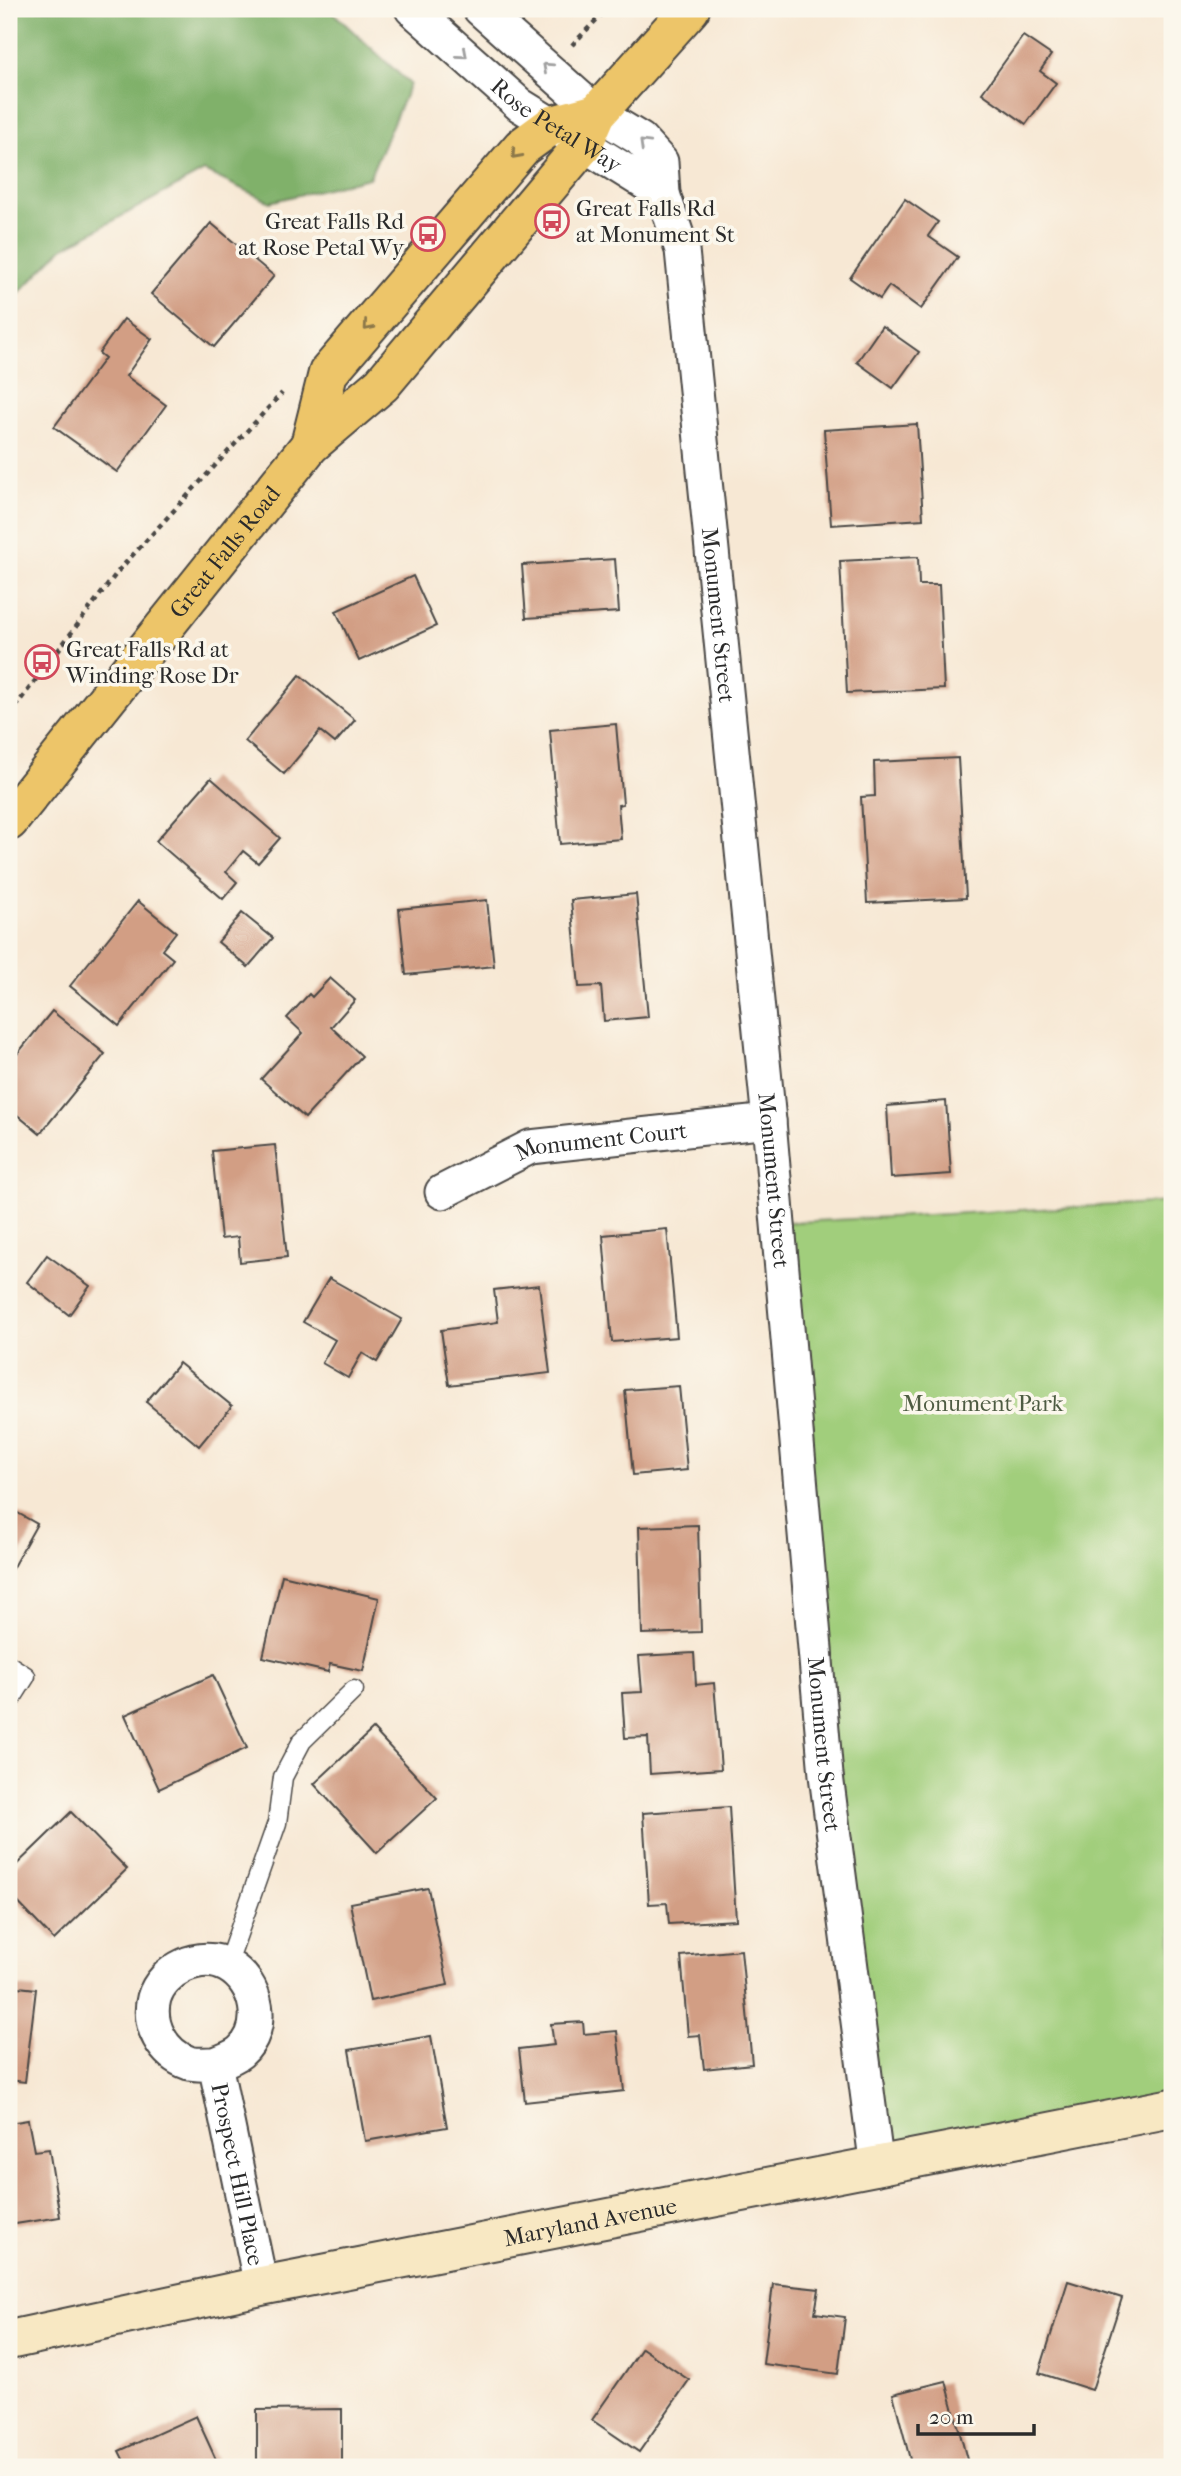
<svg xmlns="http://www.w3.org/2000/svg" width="1181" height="2476" font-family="'IM FELL French Canon',serif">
  <rect width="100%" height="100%" fill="#fbf7ec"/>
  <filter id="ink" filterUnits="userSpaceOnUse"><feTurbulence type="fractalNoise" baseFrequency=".0143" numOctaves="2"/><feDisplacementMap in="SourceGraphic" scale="14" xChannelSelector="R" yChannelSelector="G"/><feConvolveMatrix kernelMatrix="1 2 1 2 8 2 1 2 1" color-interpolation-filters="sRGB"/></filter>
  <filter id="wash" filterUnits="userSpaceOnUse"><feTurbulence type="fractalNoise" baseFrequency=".00686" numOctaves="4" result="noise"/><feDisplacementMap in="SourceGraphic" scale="28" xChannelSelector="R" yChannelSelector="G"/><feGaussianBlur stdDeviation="1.57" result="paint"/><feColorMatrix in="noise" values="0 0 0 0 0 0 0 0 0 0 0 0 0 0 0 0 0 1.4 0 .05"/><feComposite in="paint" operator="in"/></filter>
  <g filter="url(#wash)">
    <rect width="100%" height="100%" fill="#f7e8d4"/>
    <path fill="#a1ce7b" stroke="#667c53" stroke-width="2" d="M1172 1202V2108L877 2168 778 1223Z"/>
    <path fill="#80b16b" stroke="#566e4b" stroke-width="2" d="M9 9H329L410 84 369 178 270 202 204 171 63 248 9 303Z"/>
    <g id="blocks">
      <g fill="#d29e84">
        <path d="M1023 36 1051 55 1040 71 1056 83 1026 124 982 93Z"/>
        <path d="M905 199 938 222 928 236 958 257 921 309 889 286 880 299 850 278Z"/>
        <path d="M211 223 274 276 214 347 151 294Z"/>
        <path d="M124 319 152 339 126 376 166 405 117 472 54 427 105 358 99 353Z"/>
        <path d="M882 326 919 352 893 388 857 362Z"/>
        <path d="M917 424 923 519 831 525 824 430Z"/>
        <path d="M918 557 919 585H939L944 689 847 693 840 561Z"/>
        <path d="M615 559 619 612 526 618 522 565Z"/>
        <path d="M413 576 436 626 359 661 336 611Z"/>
        <path d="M300 675 355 720 335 743 320 731 284 774 245 741Z"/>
        <path d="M616 724 623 804 618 805 621 839 560 844 550 730Z"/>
        <path d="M958 758 966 898 867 903 861 797 875 796 874 762Z"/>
        <path d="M211 778 280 838 258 863 243 851 226 872 237 882 223 899 156 841Z"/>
        <path d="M636 894 648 1017 604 1021 601 986 579 987 571 900Z"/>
        <path d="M487 900 494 966 406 975 399 909Z"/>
        <path d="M138 901 176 932 162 950 173 959 119 1026 70 986Z"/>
        <path d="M242 913 273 938 248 967 218 942Z"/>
        <path d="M330 978 355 1000 331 1027 362 1056 305 1118 261 1079 303 1033 287 1018 309 994 312 997Z"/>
        <path d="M52 1011 105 1054 40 1134 9 1108V1064Z"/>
        <path d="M946 1101 951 1174 891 1178 887 1106Z"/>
        <path d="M275 1145 287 1257 240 1262 238 1237 221 1239 212 1151Z"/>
        <path d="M667 1229 677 1337 612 1342 603 1235Z"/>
        <path d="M47 1255 90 1286 69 1315 27 1282Z"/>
        <path d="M329 1278 402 1319 377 1362 362 1353 348 1378 322 1363 335 1340 303 1322Z"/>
        <path d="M539 1285 550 1373 449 1385 441 1330 498 1322 494 1290Z"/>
        <path d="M179 1363 232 1406 199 1446 146 1402Z"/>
        <path d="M679 1386 687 1470 633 1475 625 1390Z"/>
        <path d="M9 1508 37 1524 9 1574Z"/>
        <path d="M698 1525 701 1632 642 1634 639 1527Z"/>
        <path d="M282 1575 379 1598 363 1671 330 1664 328 1672 263 1657Z"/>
        <path d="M694 1653 696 1685 714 1683 721 1769 650 1774 648 1737 625 1738 622 1693 642 1692 639 1656Z"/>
        <path d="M213 1675 247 1748 159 1789 125 1715Z"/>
        <path d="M373 1729 437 1798 377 1853 314 1784Z"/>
        <path d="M729 1807 736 1920 669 1924 667 1903 649 1904 643 1813Z"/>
        <path d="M71 1812 127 1869 54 1940 9 1893V1872Z"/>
        <path d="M428 1888 448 1985 370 2001 350 1903Z"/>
        <path d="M741 1950 752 2064 704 2069 700 2035 688 2036 681 1956Z"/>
        <path d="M9 1986 36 1989 25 2082 9 2080Z"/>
        <path d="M583 2022 584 2034 617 2031 624 2091 525 2102 519 2049 554 2045 551 2024Z"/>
        <path d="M431 2036 447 2127 365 2141 349 2050Z"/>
        <path d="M28 2120 34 2151 49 2149 60 2217 9 2225V2123Z"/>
        <path d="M1068 2281 1122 2298 1092 2390 1039 2373Z"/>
        <path d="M773 2284 819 2289 815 2313 845 2317 838 2374 763 2364Z"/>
        <path d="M642 2348 689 2380 639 2452 592 2420Z"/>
        <path d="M946 2381 969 2467H912L893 2394Z"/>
        <path d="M342 2409V2463L257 2464V2410Z"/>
        <path d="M196 2416 218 2464 211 2467H127L119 2451Z"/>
      </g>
    </g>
  </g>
  <g filter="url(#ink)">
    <use href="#blocks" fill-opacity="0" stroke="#4a4744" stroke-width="2"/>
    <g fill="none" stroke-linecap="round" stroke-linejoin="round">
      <g stroke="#4a4744" stroke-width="21">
        <g id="lane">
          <path d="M9 1665 26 1676 9 1703"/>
          <path d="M227 1965 277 1823 283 1777 302 1741 354 1690"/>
        </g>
      </g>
      <g stroke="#4a4744" stroke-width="37">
        <g id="street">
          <path id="s1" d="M412 9 520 105 663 194"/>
          <path id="s2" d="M480 9 597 113 640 139 661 162 663 194 682 250 769 1121 826 1775 877 2168"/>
          <path id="s3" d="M442 1192 530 1147 769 1121"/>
          <path id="s4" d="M215 2064C223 2061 234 2057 240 2052 267 2028 258 1983 228 1966 201 1950 162 1970 154 1998 147 2025 163 2054 189 2063 196 2065 207 2064 215 2064L261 2286"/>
        </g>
      </g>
      <g stroke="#4a4744" stroke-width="42">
        <g id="secondary">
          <path id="s5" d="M9 2340 261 2286 1172 2108"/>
        </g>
      </g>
      <g stroke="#4a4744" stroke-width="42">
        <g id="primary">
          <path d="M310 445 328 373 522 147 552 125 597 113"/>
          <path id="s6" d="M9 821 310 445 382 384 583 145 597 113 690 9"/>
        </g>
      </g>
      <g stroke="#4a4744" stroke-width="4.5" stroke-dasharray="5 5" stroke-linecap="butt">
        <path d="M572 45 607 9"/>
        <path d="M9 715 119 570 282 393"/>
      </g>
      <use href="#lane" stroke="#fff" stroke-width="18"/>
      <use href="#street" stroke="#fff" stroke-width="33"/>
      <use href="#secondary" stroke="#f8e8c3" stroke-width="38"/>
      <use href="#primary" stroke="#edc569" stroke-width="38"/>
    </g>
    <defs><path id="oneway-chevron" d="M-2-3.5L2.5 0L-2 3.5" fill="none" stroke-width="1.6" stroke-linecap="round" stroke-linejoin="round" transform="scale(1.75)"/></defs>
    <g stroke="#a0a0a0">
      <use href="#oneway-chevron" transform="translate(463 54) rotate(41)"/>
      <use href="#oneway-chevron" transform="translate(547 67) rotate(-138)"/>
      <use href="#oneway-chevron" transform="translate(644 144) rotate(-136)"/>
    </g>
    <g stroke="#8c784a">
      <use href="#oneway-chevron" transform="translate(516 154) rotate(132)"/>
      <use href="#oneway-chevron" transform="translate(368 326) rotate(131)"/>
    </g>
  </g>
  <defs>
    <g id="bus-ring" transform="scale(1.75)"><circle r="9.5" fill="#fbf7ec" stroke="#d1495b" stroke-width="1.5"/><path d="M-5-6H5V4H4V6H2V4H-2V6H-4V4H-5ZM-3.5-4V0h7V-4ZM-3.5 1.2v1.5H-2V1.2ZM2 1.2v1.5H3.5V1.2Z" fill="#d1495b"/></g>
  </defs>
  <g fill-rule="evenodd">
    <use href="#bus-ring" x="552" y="221"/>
    <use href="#bus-ring" x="428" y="234"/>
    <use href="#bus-ring" x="42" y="662"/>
  </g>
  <g text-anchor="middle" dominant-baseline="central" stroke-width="7" stroke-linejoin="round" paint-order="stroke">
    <g font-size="23" fill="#2b2b2b" stroke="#fbf7ec">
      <text stroke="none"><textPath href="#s1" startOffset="186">Rose Petal Way</textPath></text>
      <text stroke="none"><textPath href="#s6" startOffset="345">Great Falls Road</textPath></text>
      <text stroke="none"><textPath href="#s2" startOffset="696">Monument Street</textPath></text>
      <text stroke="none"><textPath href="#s3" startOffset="170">Monument Court</textPath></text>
      <text stroke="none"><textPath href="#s2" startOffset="1264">Monument Street</textPath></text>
      <text stroke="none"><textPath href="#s2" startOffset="1830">Monument Street</textPath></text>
      <text stroke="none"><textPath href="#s4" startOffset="439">Prospect Hill Place</textPath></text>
      <text stroke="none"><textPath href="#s5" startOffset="593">Maryland Avenue</textPath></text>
    </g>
    <g font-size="23" fill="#2b2b2b" stroke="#fbf7ec" text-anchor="start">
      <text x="576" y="208">Great Falls Rd<tspan x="576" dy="26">at Monument St</tspan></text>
      <text x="404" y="221" text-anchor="end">Great Falls Rd<tspan x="404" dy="26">at Rose Petal Wy</tspan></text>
      <text x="66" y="649">Great Falls Rd at<tspan x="66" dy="26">Winding Rose Dr</tspan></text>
    </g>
    <g font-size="23" fill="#4e5c43" stroke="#fbf7ec">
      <text x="983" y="1403">Monument Park</text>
    </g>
  </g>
  <rect width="1181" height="2476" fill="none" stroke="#fbf7ec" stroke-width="35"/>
  <path d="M918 2424v10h116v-10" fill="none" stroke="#2b2b2b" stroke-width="3.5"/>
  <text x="929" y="2424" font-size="21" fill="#2b2b2b" stroke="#fbf7ec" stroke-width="5" paint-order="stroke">20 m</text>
</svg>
